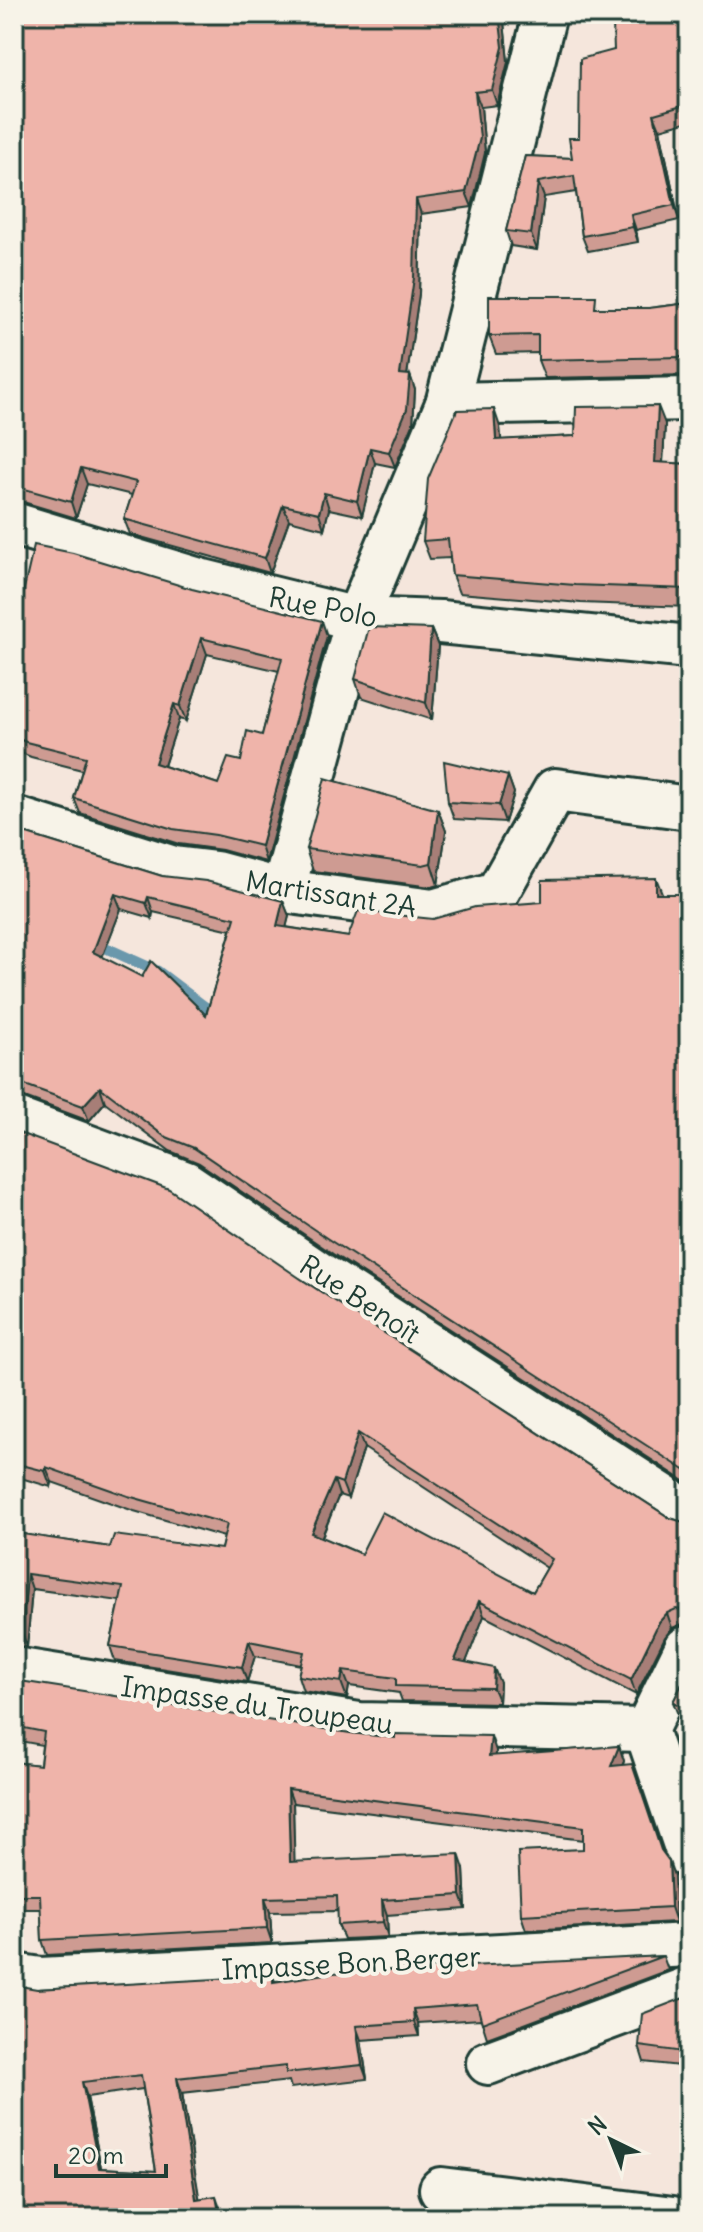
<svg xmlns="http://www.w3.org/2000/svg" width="703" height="2232" font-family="Delius,sans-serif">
  <rect width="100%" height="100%" fill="#f5e6dc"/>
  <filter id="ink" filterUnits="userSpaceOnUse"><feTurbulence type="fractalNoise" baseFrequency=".0125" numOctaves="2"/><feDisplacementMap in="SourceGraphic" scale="16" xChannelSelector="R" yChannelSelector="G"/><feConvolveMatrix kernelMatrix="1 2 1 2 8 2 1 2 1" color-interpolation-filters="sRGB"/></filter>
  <g filter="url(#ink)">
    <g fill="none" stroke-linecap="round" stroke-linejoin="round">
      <path stroke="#6b98ac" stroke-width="11" d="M93 942 157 971 218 1017"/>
      <g stroke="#1f3d34" stroke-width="48">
        <g id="minor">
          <path d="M447 404 689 399"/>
          <path d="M14 524 203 581 357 619 440 622 689 647"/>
          <path d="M14 818 174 868 216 873 283 891 433 911 497 893 555 790 689 808"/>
          <path d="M283 891 357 619 447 404 545 14"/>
          <path d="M14 1119 186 1183 320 1274 689 1513"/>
          <path d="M689 1649 686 1648 646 1730 689 1857"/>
          <path d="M14 1669 359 1724 646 1730"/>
          <path d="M14 1975 41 1979 689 1945"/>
          <path d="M488 2063 689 1988"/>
          <path d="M441 2189 673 2218"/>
        </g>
      </g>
      <use href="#minor" stroke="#f7f3e8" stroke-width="42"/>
    </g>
    <g fill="#ce9b92" stroke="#1f3d34" stroke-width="2" fill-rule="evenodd">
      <path d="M14 14H514L515 20 504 22 508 62 497 105 481 107 485 153 472 207 421 214 419 294 407 375H410L415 390 413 424 395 467 375 463 362 516 329 509 324 529 289 520 270 573 130 534 124 519 132 495 87 484 76 518 20 501H14Z"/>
      <path d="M689 14V121L660 129 679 220 636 230 638 242 588 251 582 236 576 192 544 197 537 250 511 246 506 231 525 156 572 158 614 50 660 21Z"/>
      <path d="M689 303V375L545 378 538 360V353L496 354 489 336 600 308H649Z"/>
      <path d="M665 424 663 463 689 464V607L581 603 459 593 452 575 450 558 430 559 423 541 500 427 501 440 575 436Z"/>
      <path d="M14 614 327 636 266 862 222 850 179 844 80 813 74 798 82 770 31 757 14 750ZM207 654 279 671 262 735 241 761 218 784 164 766 179 719 186 721Z"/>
      <path d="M431 629 438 646 432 720 361 697 355 679Z"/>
      <path d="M508 776 514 793 505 822 454 819 448 802Z"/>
      <path d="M438 810 446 831 438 885 431 887 313 871 306 849Z"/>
      <path d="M14 830 162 876 283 901 289 916 286 927 348 937 433 919 662 894H689V1484L333 1254 199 1163 170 1151 105 1102 89 1121 22 1096H14ZM121 909 152 918 153 912 231 930 206 1015 102 957Z"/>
      <path d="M14 1131 301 1279 670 1518 683 1522 689 1520V1625L682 1624 672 1628 665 1637 636 1695 484 1616 466 1662 500 1683 499 1703 402 1701 399 1693 349 1686 347 1698 303 1691 298 1676 301 1665 255 1656 247 1682 115 1661 110 1646 120 1601 32 1589 27 1647 14 1646V1522L21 1534 110 1547 221 1549 224 1537 134 1511 52 1482 51 1487 14 1476ZM364 1448 547 1568 533 1592 361 1554 322 1537 339 1495 348 1498Z"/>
      <path d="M689 1670V1723L679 1717 673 1702Z"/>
      <path d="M14 1699 350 1733 496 1751V1756L619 1746 624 1761 623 1765 662 1851 674 1876 676 1922 526 1930 521 1915 583 1849V1840L293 1803 294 1862 464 1869 466 1909 387 1915 388 1937 344 1939 338 1925V1911L270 1912 272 1943 47 1955 42 1940 41 1909H14V1762L40 1765 42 1745 14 1740Z"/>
      <path d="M663 1956 668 1970 487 2038 481 2019 418 2023 419 2036 361 2040 367 2079 291 2088 289 2081 182 2093 199 2199 221 2210 14 2218 37 1989 273 1977 275 1981ZM143 2089 156 2171 101 2168 87 2097Z"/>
      <path d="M689 1996 688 2067 644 2062 639 2046Z"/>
    </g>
    <g fill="#a77e77" stroke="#1f3d34" stroke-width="2">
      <path d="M499 14H501L504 22 508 62 497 105 492 90Z"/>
      <path d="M475 92 481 107 485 153 472 207 466 192Z"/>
      <path d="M654 114 660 129 679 220 674 205Z"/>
      <path d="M538 182 544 197 537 250 531 234Z"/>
      <path d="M416 199 421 214 419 294 405 389 400 374Z"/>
      <path d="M631 215 636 230 638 242 633 227Z"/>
      <path d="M410 375 415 390 413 424 395 467 389 452Z"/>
      <path d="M658 406 665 424 662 480 655 462Z"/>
      <path d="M494 409 500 427 503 458 496 440Z"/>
      <path d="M370 448 375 463 362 516 357 501Z"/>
      <path d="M81 468 87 484 76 518 71 502Z"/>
      <path d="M324 493 329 509 324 529 319 513Z"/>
      <path d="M283 505 289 520 270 573 265 558Z"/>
      <path d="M322 621 327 636 266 862 261 846Z"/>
      <path d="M431 629 438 646 432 720 426 703Z"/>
      <path d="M201 638 207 654 186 721 180 706Z"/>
      <path d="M174 704 179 719 160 778 155 763Z"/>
      <path d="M508 776 514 793 505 822 499 805Z"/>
      <path d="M438 810 446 831 438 885 431 863Z"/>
      <path d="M656 878 662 893 661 909 656 894Z"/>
      <path d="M115 894 121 909 98 968 93 952Z"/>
      <path d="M148 897 153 912 152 918 146 903Z"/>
      <path d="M283 901 289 916 283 941 277 926Z"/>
      <path d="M100 1087 105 1102 89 1121 83 1106Z"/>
      <path d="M358 1433 364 1448 348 1498 342 1483Z"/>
      <path d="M46 1467 52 1482 51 1487 45 1471Z"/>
      <path d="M334 1480 339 1495 317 1548 311 1533Z"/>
      <path d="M17 1523 22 1538 15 1533Z"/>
      <path d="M27 1574 32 1589 27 1647 22 1632Z"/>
      <path d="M479 1601 484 1616 461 1675 455 1660Z"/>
      <path d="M667 1613 672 1628 665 1637 636 1695 631 1680 659 1622Z"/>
      <path d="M249 1641 255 1656 247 1682 242 1667Z"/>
      <path d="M494 1668 500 1683 499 1703 493 1688Z"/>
      <path d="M343 1671 349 1686 347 1698 341 1682Z"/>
      <path d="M491 1736 496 1751 495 1770 489 1756Z"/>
      <path d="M619 1746 624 1761 616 1780 611 1766Z"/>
      <path d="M288 1789 293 1803 295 1876 290 1862Z"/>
      <path d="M459 1854 464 1869 466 1909 461 1895Z"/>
      <path d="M669 1861 674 1876 676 1922 671 1907Z"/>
      <path d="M265 1898 270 1912 272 1943 267 1928Z"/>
      <path d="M382 1900 387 1915 388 1937 383 1922Z"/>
      <path d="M413 2009 418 2023 419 2036 414 2022Z"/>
      <path d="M356 2026 361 2040 367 2079 362 2065Z"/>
      <path d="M686 2035 689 2044 688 2067 683 2052Z"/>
      <path d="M177 2078 182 2093 202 2214 196 2199Z"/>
      <path d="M82 2082 87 2097 104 2182 99 2168Z"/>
      <path d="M216 2196 221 2210 222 2218H220Z"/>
    </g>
    <g fill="#efb4aa" stroke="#1f3d34" stroke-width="2" fill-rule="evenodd">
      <path d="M14 14H499L503 47 492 90 475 92 480 138 466 192 416 199 414 278 400 374 410 375 407 409 389 452 370 448 357 501 324 493 319 513 283 505 265 558 124 519 136 482 81 468 71 502 14 486Z"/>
      <path d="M659 14H689V104L654 114 674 205 631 215 633 227 582 236 574 176 538 182 531 234 506 231 525 156 572 158 569 138H579L580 59 614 50 613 24 660 21Z"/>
      <path d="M489 296H596L595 308H649L689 303V359L682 357 538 360V335L489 336Z"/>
      <path d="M658 406 655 462 689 464V589L575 585 452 575 448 539 423 541 428 479 457 410 494 409 496 440 575 436 576 407Z"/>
      <path d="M34 545 73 553 192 589 322 621 261 846 216 835 173 829 74 798 86 757 26 742 14 737V614L18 615ZM201 638 282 658 262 735 247 731 241 761 228 758 218 784 155 763 174 704 180 706Z"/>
      <path d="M369 627 431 629 426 703 355 679Z"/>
      <path d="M444 761 508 776 499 805 448 802Z"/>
      <path d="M325 778 438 810 431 863 423 865 306 849Z"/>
      <path d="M14 830 162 876 206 881 283 901 277 926 348 937 358 911 433 919 475 907 542 902V880L656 878V894H689V1473L328 1239 194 1148 164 1136 100 1087 83 1106 14 1081ZM115 894 146 903 148 897 235 918 206 1015 151 961 142 977 93 952Z"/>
      <path d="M14 1131 169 1189 301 1279 670 1518 683 1522 689 1520V1611L676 1609 667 1613 659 1622 631 1680 479 1601 455 1660 494 1668 493 1688 396 1686V1678L343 1671 341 1682 298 1676 304 1652 249 1641 242 1667 110 1646 123 1587 27 1574 22 1632 14 1631V1522L17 1523 15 1533 110 1547 114 1535 221 1549 227 1524 128 1496 46 1467 45 1471 14 1463ZM358 1433 552 1559 533 1592 382 1512 361 1554 311 1533 334 1480 342 1483Z"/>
      <path d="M689 1670V1710L673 1702Z"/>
      <path d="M20 1681 350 1733 395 1738V1734L491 1736 489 1756 619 1746 611 1766 632 1764 661 1850 669 1861 671 1907 521 1915 518 1852 583 1849V1827L288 1789 290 1862 459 1854 461 1895 382 1900 383 1922 338 1925 337 1896 265 1898 267 1928 42 1940 40 1895H14V1762L40 1765 44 1732 14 1726V1699H17Z"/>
      <path d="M689 1758V1783L681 1759Z"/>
      <path d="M663 1956 482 2023 477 2004 413 2009 414 2022 356 2026 362 2065 286 2073V2066L177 2078 196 2199 216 2196 220 2218H14V1985L37 1989 269 1976 273 1977V1982L332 1973ZM141 2075 156 2171 99 2168 82 2082Z"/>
      <path d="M689 1996V2036L686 2035 683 2052 639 2046 642 2014Z"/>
    </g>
  </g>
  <g text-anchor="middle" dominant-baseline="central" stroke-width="8" stroke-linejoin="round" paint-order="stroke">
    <g font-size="28" fill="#1f3d34" stroke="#f7f3e8">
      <text transform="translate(323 607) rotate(11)">Rue Polo</text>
      <text transform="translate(331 894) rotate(9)">Martissant 2A</text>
      <text transform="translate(360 1299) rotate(33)">Rue Benoît</text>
      <text transform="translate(257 1705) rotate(8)">Impasse du Troupeau</text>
      <text transform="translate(351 1963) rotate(-3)">Impasse Bon Berger</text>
    </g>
  </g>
  <rect width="703" height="2232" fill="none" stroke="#f7f3e8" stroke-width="48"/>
  <rect x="24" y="24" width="655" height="2184" fill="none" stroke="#1f3d34" stroke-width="3" filter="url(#ink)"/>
  <g transform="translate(611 2140) rotate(317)" stroke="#f7f3e8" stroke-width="6" paint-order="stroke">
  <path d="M0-6L14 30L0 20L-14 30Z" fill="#1f3d34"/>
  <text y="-12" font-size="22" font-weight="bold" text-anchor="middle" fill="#1f3d34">N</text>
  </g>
  <path d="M56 2164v12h110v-12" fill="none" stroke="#1f3d34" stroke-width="4"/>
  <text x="68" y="2164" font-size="24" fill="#1f3d34" stroke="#f7f3e8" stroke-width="6" paint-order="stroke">20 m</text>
</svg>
